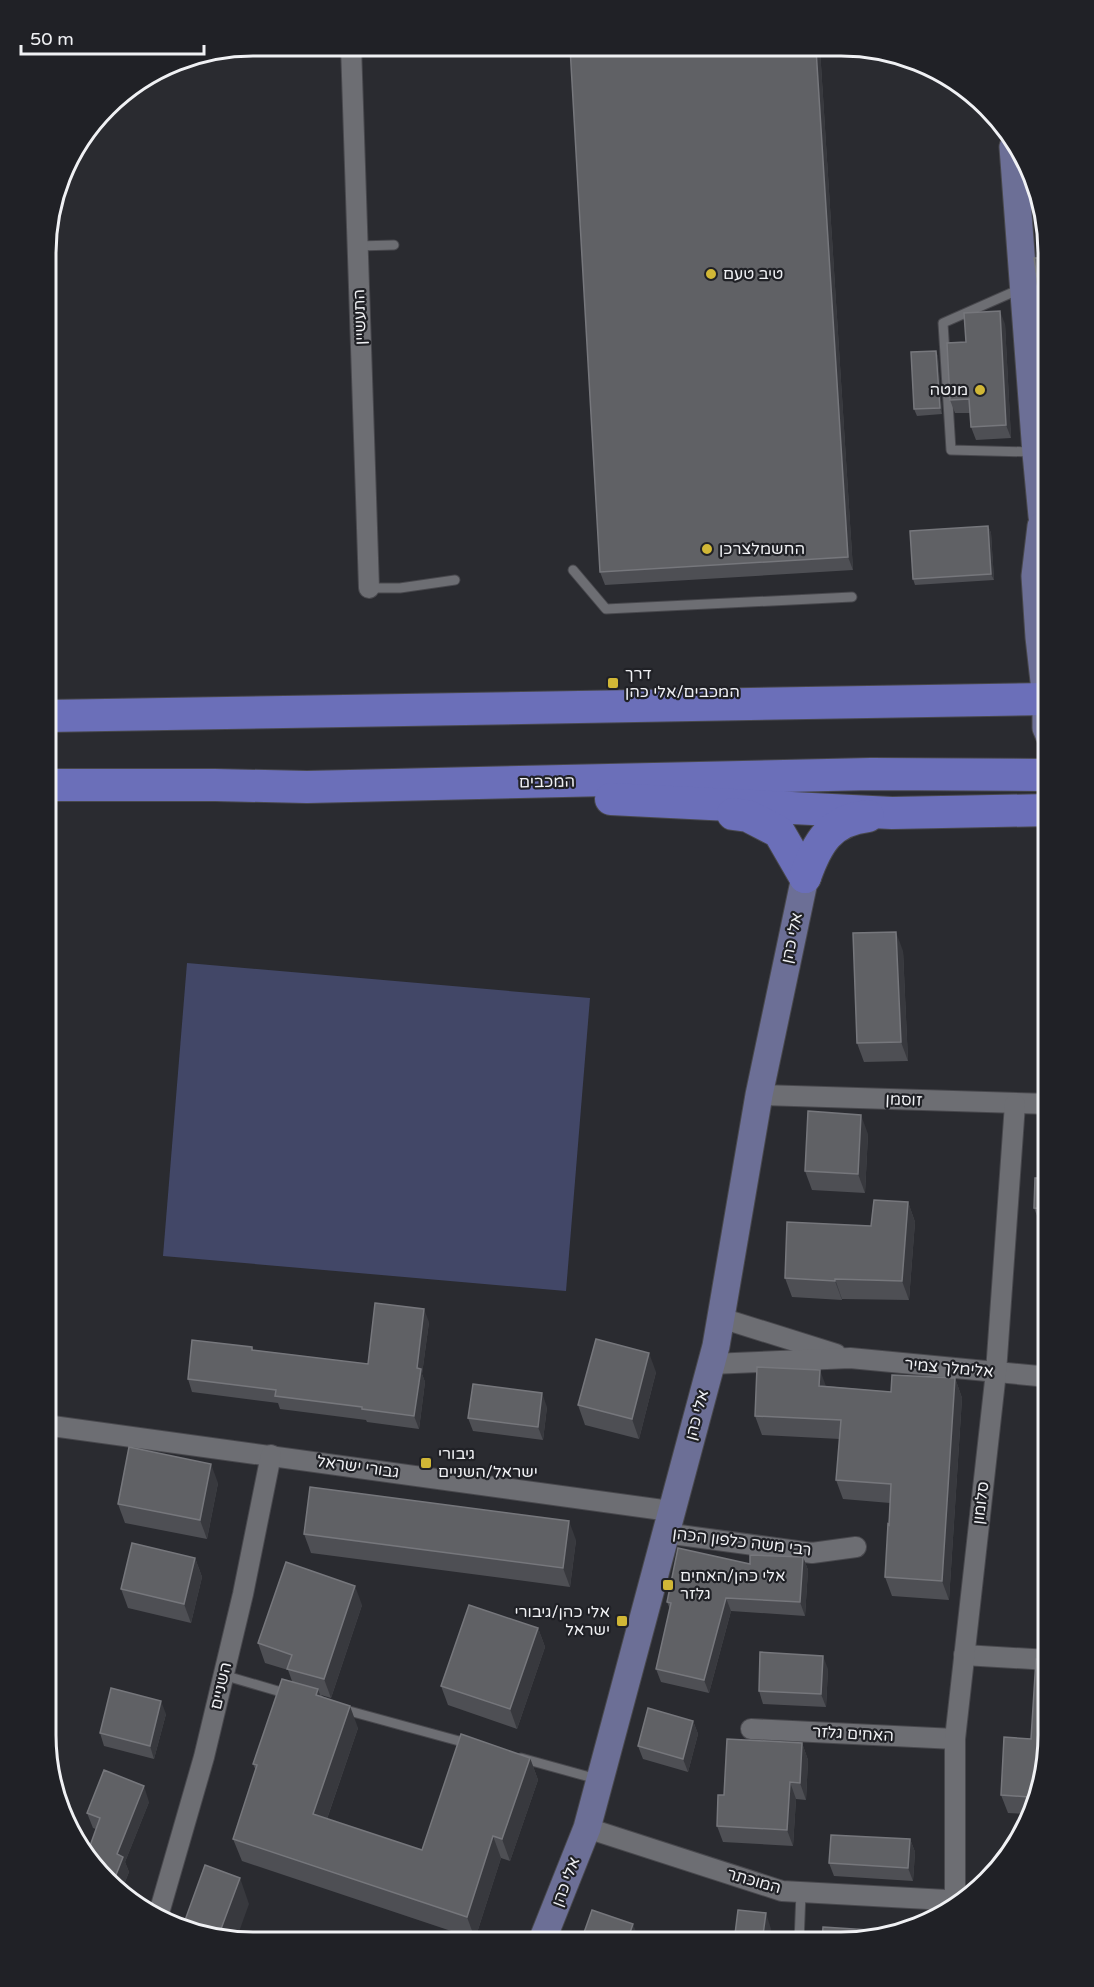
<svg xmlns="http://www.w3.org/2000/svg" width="1094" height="1987" font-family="'Varela Round',Heebo,sans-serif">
  <rect width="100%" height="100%" fill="#2a2b30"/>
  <path fill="#424767" d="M187 963 590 998 566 1291 163 1256Z"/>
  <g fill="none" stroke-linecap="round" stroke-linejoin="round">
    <g stroke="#48484d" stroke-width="11">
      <g id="lane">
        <path d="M358 246 394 245"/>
        <path d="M1020 289 943 323 951 450 1032 452"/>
        <path d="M573 570 606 609 852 597"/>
        <path d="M369 588H400L455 580"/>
        <path d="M223 1675 288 1694"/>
        <path d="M342 1709 470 1744"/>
        <path d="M521 1758 597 1779"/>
        <path d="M799 1942 801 1892"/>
      </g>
    </g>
    <g stroke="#48484d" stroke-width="22">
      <g id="street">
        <path d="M351 46 369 588"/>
        <path d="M759 1095 1049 1104"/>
        <path d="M721 1318 836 1354"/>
        <path d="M711 1364 850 1358 1049 1377"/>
        <path d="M45 1425 670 1511"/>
        <path d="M665 1533 812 1553 856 1547"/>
        <path d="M964 1655 1049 1660"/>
        <path d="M751 1729 955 1739"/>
        <path d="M587 1828 782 1891 965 1901"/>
        <path d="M955 1902V1739L996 1372 1015 1104"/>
        <path d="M159 1913 204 1757 243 1594 271 1455"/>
      </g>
    </g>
    <g stroke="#48484d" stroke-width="29">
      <g id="secondary">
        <path d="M1013 147 1036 453 1042 516 1049 547"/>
        <path d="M1041 526 1035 576 1039 637 1046 699V728L1049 735"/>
        <path d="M542 1941 587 1828 716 1346 759 1095 805 877"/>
      </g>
    </g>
    <g stroke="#48484d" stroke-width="34">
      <g id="primary">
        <path d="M46 716 1049 699"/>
        <path d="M46 785H215L307 787 871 774 1049 775"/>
        <path d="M611 799 892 813 1049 810"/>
        <path d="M733 814 748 816 779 832 805 877"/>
        <path d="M805 877C817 843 830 820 868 816"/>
      </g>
    </g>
    <use href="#lane" stroke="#6d6e73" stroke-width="9"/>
    <use href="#street" stroke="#6d6e73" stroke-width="20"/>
    <use href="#secondary" stroke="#6c6f96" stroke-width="27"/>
    <use href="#primary" stroke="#6b6fb9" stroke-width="32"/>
  </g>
  <g fill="#4e4f54">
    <path d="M820 49 853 570 605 585 600 572Z"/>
    <path d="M1049 258V309H1047L1038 285Z"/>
    <path d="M1005 324 1011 438 976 440 971 427 970 413H955L950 400 966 342Z"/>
    <path d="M936 351 938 357 942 414 917 416 914 409Z"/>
    <path d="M988 526 991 533 994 580 915 585 913 579Z"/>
    <path d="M903 951 908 1061 864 1062 857 1043Z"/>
    <path d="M868 1134 865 1193 812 1190 805 1171Z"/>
    <path d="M1049 1178V1222L1039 1221 1034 1208Z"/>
    <path d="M908 1202 915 1222 909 1300 842 1299V1300L792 1297 785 1278 871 1226Z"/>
    <path d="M429 1322 422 1374 425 1382 419 1429 367 1422 366 1420 280 1409 278 1403 192 1392 188 1379 252 1347 253 1350 368 1364Z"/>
    <path d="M656 1372 639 1439 585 1425 578 1405Z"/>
    <path d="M955 1378 962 1398 949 1600 892 1596 885 1577 890 1503 843 1499 836 1480 840 1439 762 1435 755 1416 826 1386 891 1392Z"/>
    <path d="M547 1407 543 1440 473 1431 468 1418Z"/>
    <path d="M218 1483 207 1539 125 1523 118 1504Z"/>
    <path d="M304 1534 576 1540 570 1587 311 1553Z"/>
    <path d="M803 1557 808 1570 805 1616 731 1611 709 1693 661 1682 656 1669 670 1609 667 1602 750 1564Z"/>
    <path d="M195 1558 202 1577 191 1623 128 1608 121 1589Z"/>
    <path d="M362 1605 331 1698 321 1695 358 1728 327 1819 422 1850 530 1758 538 1780 510 1861 501 1858 475 1939 242 1861 233 1839 256 1771 253 1764 292 1681 288 1670 265 1663 258 1643Z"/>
    <path d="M538 1628 545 1647 517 1729 448 1705 441 1686Z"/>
    <path d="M828 1669 826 1707 763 1704 759 1691Z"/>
    <path d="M166 1714 154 1759 104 1746 100 1733Z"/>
    <path d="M693 1721 698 1734 688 1772 643 1759 638 1746Z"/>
    <path d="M1031 1739 1029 1814 1008 1813 1001 1795Z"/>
    <path d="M802 1743 808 1760 806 1800 796 1799 793 1846 723 1842 717 1826 724 1795Z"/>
    <path d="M149 1802 125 1862 129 1872 120 1894 88 1861 96 1829 93 1828 87 1813Z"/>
    <path d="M910 1839 915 1852 913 1881 834 1876 829 1863Z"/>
  </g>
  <g fill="#38393e">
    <path d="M816 49H820L853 570 848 557Z"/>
    <path d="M1000 311 1005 324 1011 438 1006 425Z"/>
    <path d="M936 351 938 357 942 414 940 408Z"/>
    <path d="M988 526 991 533 994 580 991 574Z"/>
    <path d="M896 932 903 951 908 1061 901 1042Z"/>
    <path d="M861 1115 868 1134 865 1193 858 1174Z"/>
    <path d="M908 1202 915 1222 909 1300 902 1281Z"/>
    <path d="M835 1279 842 1299V1300L835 1281Z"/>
    <path d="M424 1309 429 1322 422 1374 425 1382 419 1429 414 1416 417 1368Z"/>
    <path d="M649 1353 656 1372 639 1439 632 1419Z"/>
    <path d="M820 1370 827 1389 819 1386Z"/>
    <path d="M955 1378 962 1398 949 1600 942 1581Z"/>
    <path d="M542 1393 547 1407 543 1440 538 1427Z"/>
    <path d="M211 1464 218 1483 207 1539 200 1520Z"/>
    <path d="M569 1521 576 1540 570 1587 563 1568Z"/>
    <path d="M803 1557 808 1570 805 1616 800 1602Z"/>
    <path d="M195 1558 202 1577 191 1623 184 1604Z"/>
    <path d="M355 1586 362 1605 331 1698 324 1679Z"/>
    <path d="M726 1598 731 1611 709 1693 704 1680Z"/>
    <path d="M538 1628 545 1647 517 1729 510 1709Z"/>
    <path d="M823 1656 828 1669 826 1707 821 1694Z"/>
    <path d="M318 1689 326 1711 316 1695Z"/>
    <path d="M161 1701 166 1714 154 1759 150 1746Z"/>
    <path d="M350 1706 358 1728 321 1836 313 1814Z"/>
    <path d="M693 1721 698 1734 688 1772 683 1759Z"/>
    <path d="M802 1743 808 1760 806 1800 800 1783Z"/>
    <path d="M530 1758 538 1780 510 1861 502 1839Z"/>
    <path d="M790 1782 796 1799 793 1846 787 1830Z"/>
    <path d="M144 1786 149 1802 125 1862 129 1872 120 1894 112 1885 117 1854Z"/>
    <path d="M493 1836 501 1858 475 1939 467 1917Z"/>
    <path d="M910 1839 915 1852 913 1881 908 1868Z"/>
    <path d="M240 1878 249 1904 236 1940H225L218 1937Z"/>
    <path d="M766 1913 771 1929 770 1942H762Z"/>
    <path d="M633 1924 638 1937 636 1941H627Z"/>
  </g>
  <g fill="#606165" stroke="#76777c" stroke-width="1.5">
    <path d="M570 47 816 49 848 557 600 572Z"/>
    <path d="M1034 258H1049V285H1038Z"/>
    <path d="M1000 311 1006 425 971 427 969 399 950 400 947 343 966 342 964 313Z"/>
    <path d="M936 351 940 408 914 409 911 352Z"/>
    <path d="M988 526 991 574 913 579 910 531Z"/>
    <path d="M896 932 901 1042 857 1043 853 933Z"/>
    <path d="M808 1111 861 1115 858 1174 805 1171Z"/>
    <path d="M1035 1178H1049V1209L1034 1208Z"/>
    <path d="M874 1200 908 1202 902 1281 835 1279V1281L785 1278 787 1222 871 1226Z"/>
    <path d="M375 1303 424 1309 417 1368 421 1369 414 1416 362 1409V1407L275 1396 276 1390 188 1379 192 1340 252 1347V1350L368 1364Z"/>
    <path d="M596 1339 649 1353 632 1419 578 1405Z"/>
    <path d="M757 1367 820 1370 819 1386 891 1392 892 1375 955 1378 942 1581 885 1577 888 1524 889 1525 891 1484 836 1480 841 1420 755 1416Z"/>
    <path d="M473 1384 542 1393 538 1427 468 1418Z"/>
    <path d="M129 1447 211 1464 200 1520 118 1504Z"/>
    <path d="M310 1487 569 1521 563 1568 304 1534Z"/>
    <path d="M132 1543 195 1558 184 1604 121 1589Z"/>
    <path d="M678 1548 750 1564V1555L803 1557 800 1602 726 1598 704 1680 656 1669 671 1603 667 1602Z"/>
    <path d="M286 1562 355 1586 324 1679 287 1669 292 1655 258 1643Z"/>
    <path d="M469 1605 538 1628 510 1709 441 1686Z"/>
    <path d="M760 1652 823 1656 821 1694 759 1691Z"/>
    <path d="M1036 1659 1049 1660V1749L1038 1802 1028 1819 1029 1797 1001 1795 1004 1737 1031 1739Z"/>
    <path d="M282 1679 318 1689 316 1695 350 1706 313 1814 422 1850 461 1734 530 1758 502 1839 493 1836 467 1917 233 1839 257 1765 253 1764Z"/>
    <path d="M111 1688 161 1701 150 1746 100 1733Z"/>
    <path d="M648 1708 693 1721 683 1759 638 1746Z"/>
    <path d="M727 1739 802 1743 800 1783 790 1782 787 1830 717 1826 718 1795H724Z"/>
    <path d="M104 1770 144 1786 117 1854 123 1857 112 1885 88 1861 86 1857 100 1818 87 1813Z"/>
    <path d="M831 1835 910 1839 908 1868 829 1863Z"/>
    <path d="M205 1865 240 1878 218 1937 184 1923Z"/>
    <path d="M592 1910 633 1924 627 1941H581Z"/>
    <path d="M738 1910 766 1913 762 1942H734Z"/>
    <path d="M823 1927 901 1932 842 1942H822Z"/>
  </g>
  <g fill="#d1b736" stroke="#202126" stroke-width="2">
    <circle cx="711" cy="274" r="6"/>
    <circle cx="980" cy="390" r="6"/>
    <circle cx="707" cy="549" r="6"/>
    <rect x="607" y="677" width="12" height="12" rx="3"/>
    <rect x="420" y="1457" width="12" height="12" rx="3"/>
    <rect x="662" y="1579" width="12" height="12" rx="3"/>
    <rect x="616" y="1615" width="12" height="12" rx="3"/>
  </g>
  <g text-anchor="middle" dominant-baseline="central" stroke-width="4.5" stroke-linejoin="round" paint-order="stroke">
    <g font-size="16" fill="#f0f1f4" stroke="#202126" text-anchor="start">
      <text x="723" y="274">טיב טעם</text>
      <text x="968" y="390" text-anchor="end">מנטה</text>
      <text x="719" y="549">החשמלצרכן</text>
      <text x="625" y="674">דרך<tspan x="625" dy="18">המכבים/אלי כהן</tspan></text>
      <text x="438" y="1454">גיבורי<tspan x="438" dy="18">ישראל/השניים</tspan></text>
      <text x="680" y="1576">אלי כהן/האחים<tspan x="680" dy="18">גלזר</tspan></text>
      <text x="610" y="1612" text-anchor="end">אלי כהן/גיבורי<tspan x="610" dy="18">ישראל</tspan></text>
    </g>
    <g font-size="16" fill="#f0f1f4" stroke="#202126">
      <text transform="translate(360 317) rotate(-92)">התעשיין</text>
      <text transform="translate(547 782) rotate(-1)">המכבים</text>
      <text transform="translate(792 938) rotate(-78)">אלי כהן</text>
      <text transform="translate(904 1100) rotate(2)">זוסמן</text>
      <text transform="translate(949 1368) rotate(5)">אלימלך צמיר</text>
      <text transform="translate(697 1415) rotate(-75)">אלי כהן</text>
      <text transform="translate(358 1467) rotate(8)">גבורי ישראל</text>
      <text transform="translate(981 1503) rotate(-83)">סלומון</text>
      <text transform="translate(742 1542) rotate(7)">רבי משה כלפון הכהן</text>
      <text transform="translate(221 1686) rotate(-77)">השניים</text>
      <text transform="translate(853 1734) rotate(3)">האחים גלזר</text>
      <text transform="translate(754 1881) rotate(16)">המוכתר</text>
      <text transform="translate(566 1882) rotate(-69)">אלי כהן</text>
    </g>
  </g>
  <path d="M0 0H1094V1987H0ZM253 56H841A197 197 0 0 1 1038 253V1735A197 197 0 0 1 841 1932H253A197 197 0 0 1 56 1735V253A197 197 0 0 1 253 56Z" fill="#202126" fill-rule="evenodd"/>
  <path fill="none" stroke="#f0f1f4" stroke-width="3" d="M253 56H841A197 197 0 0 1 1038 253V1735A197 197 0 0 1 841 1932H253A197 197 0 0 1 56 1735V253A197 197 0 0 1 253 56Z"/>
  <path d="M21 45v9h183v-9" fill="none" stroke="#f0f1f4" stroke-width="3"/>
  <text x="30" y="45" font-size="18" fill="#f0f1f4" stroke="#202126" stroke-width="4.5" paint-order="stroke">50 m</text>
</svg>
